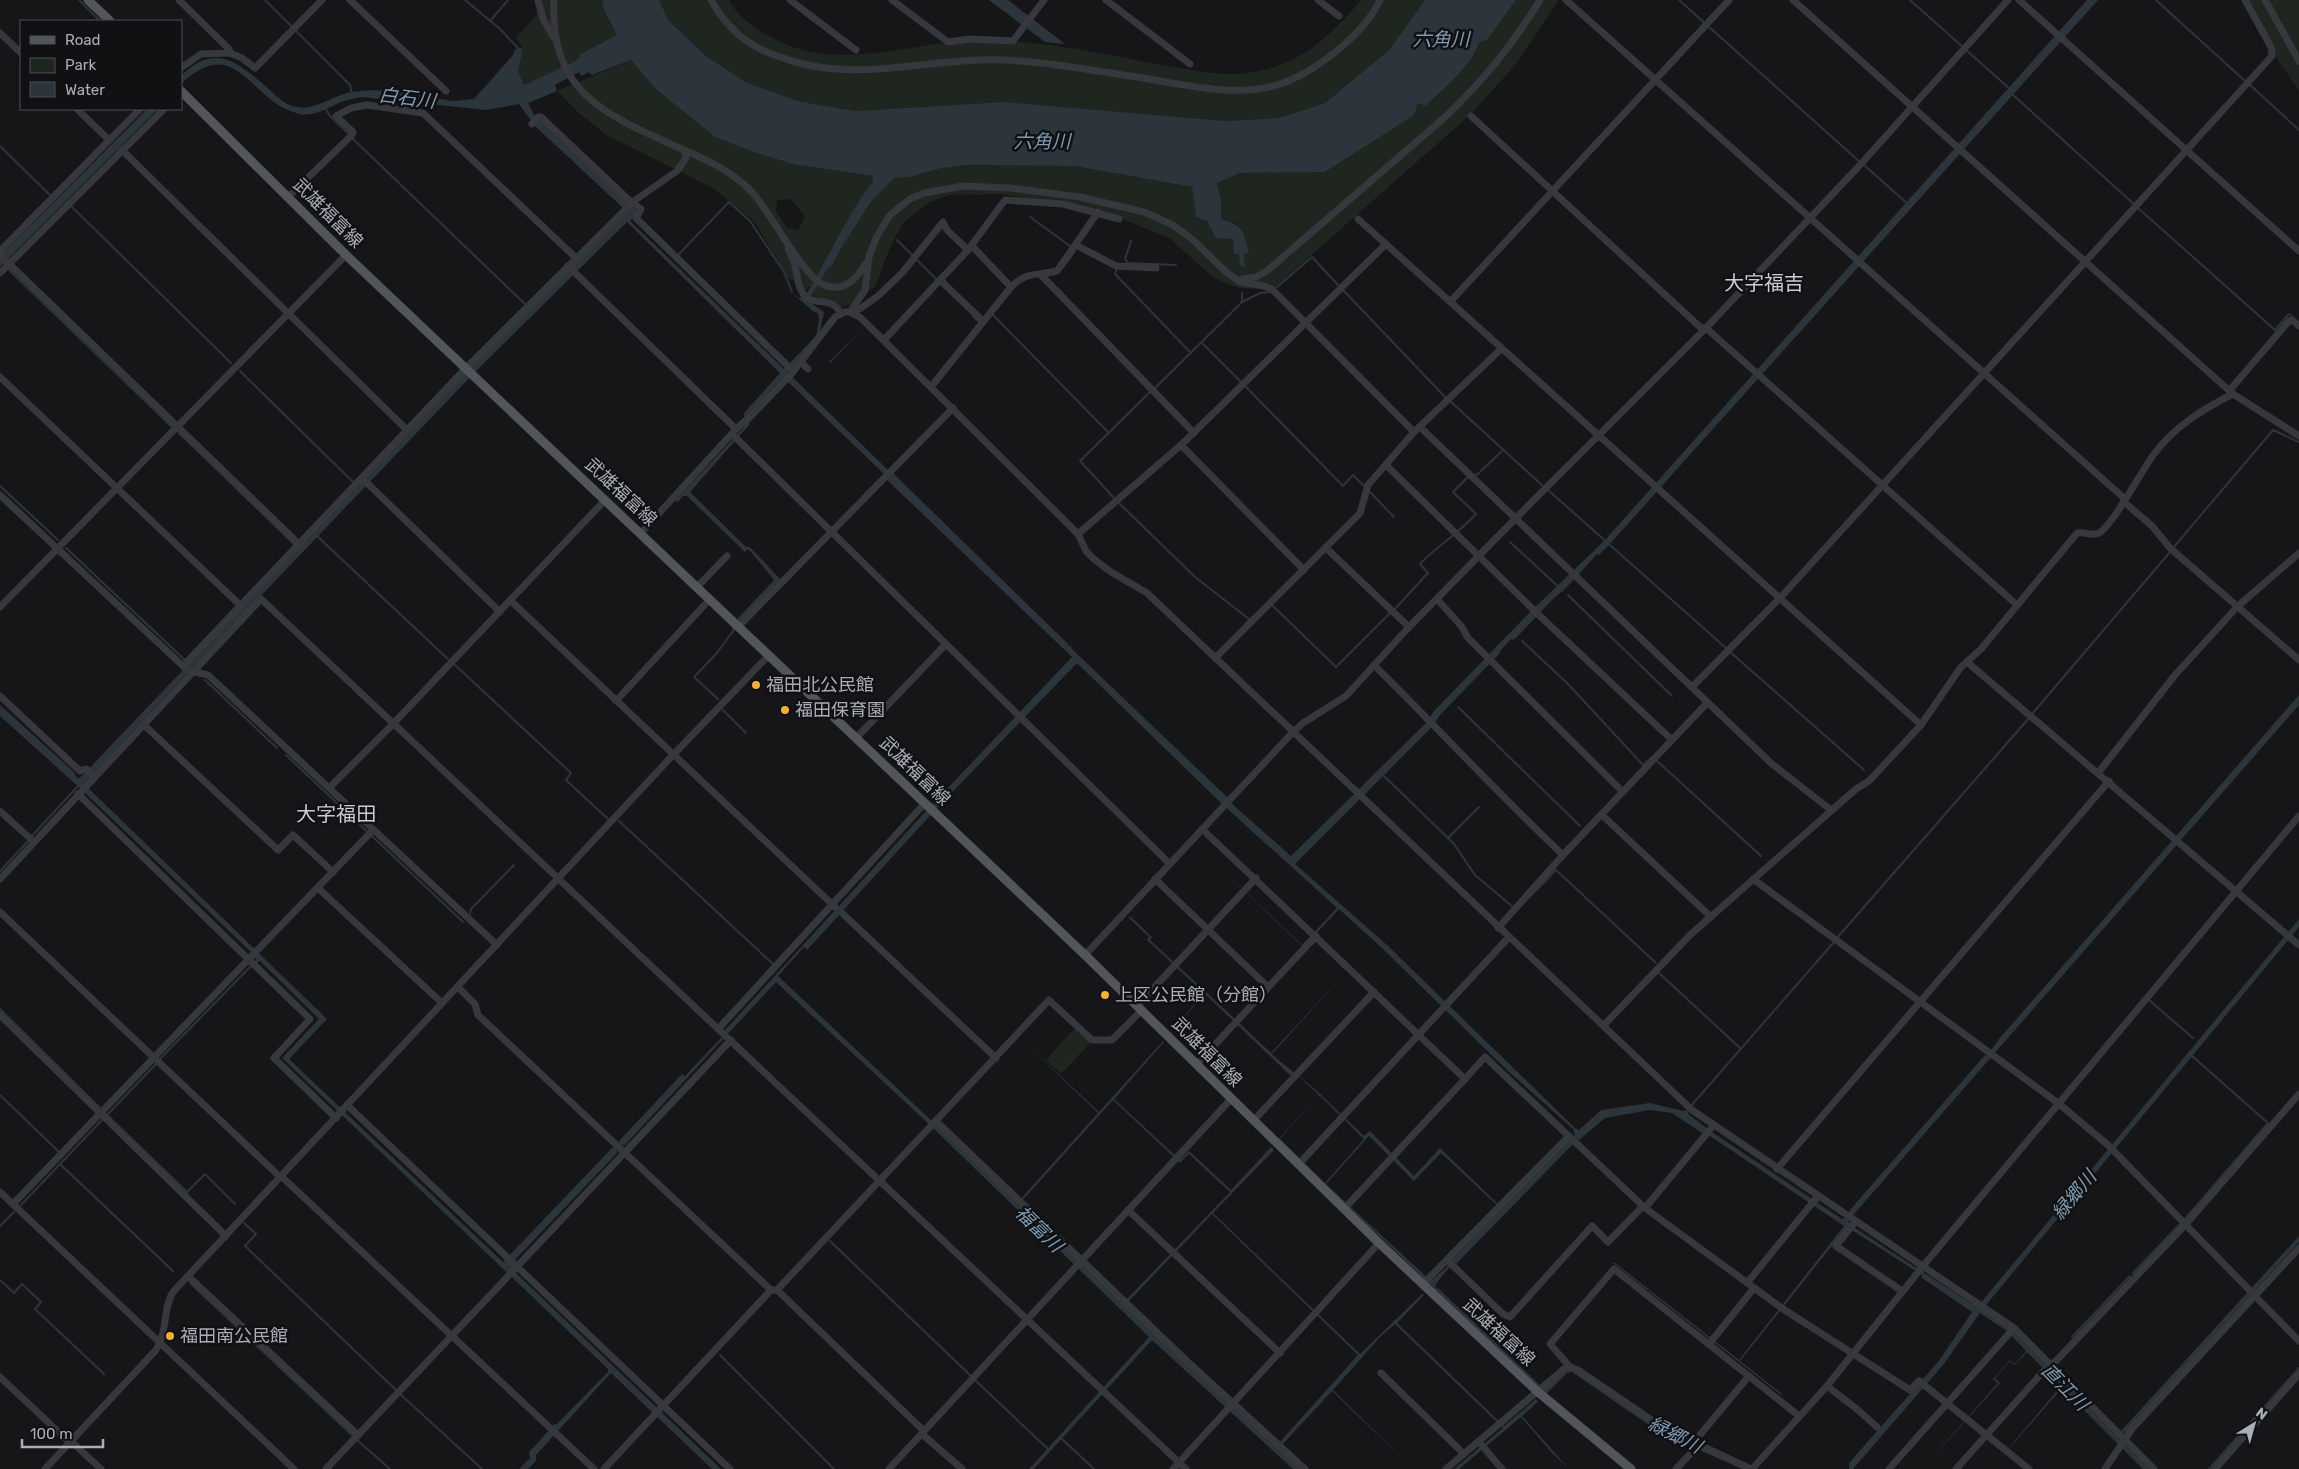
<svg xmlns="http://www.w3.org/2000/svg" width="2299" height="1469" font-family="Rubik,'Noto Sans JP',sans-serif">
  <rect width="100%" height="100%" fill="#161618"/>
  <g fill="#1e261f" fill-rule="evenodd">
    <path d="M535 0H602L604 10 617 35 580 54V57L575 61 524 85 518 71 523 48 516 38 537 14Z"/>
    <path d="M659 0H729C742 26 783 47 812 52 865 62 918 43 970 41 1028 38 1089 51 1146 62 1177 67 1215 77 1247 73 1298 67 1329 38 1361 0H1425L1389 50 1325 103 1279 118 1226 121 1003 102 856 111 801 102 747 83 706 56 669 21Z"/>
    <path d="M1516 0H1559L1517 63 1469 116 1275 287 1271 289 1239 288 1214 278 1169 238 1100 210 1000 194 950 195 930 202 918 211 903 223 889 250 875 287 860 294 853 304 842 307 811 295 814 290 809 286 805 292 799 281 789 279 754 221 713 188 606 135 579 113 557 91 631 60 715 137 751 151 792 164 873 176V181C850 212 835 248 815 281L829 268 830 269 843 245 871 202 894 178 910 177 937 169 965 165 1075 166 1192 187 1196 217 1207 221 1233 239V247L1239 254 1245 266 1244 253H1248L1236 223 1221 219V200L1217 183 1240 173 1325 172 1413 115 1418 103 1475 52 1478 43 1488 39ZM791 199 805 217 798 230 787 228 776 211 777 200Z"/>
    <path d="M2248 0H2299V91L2276 57Z"/>
    <path d="M1075 1028 1091 1042 1061 1074 1046 1060Z"/>
  </g>
  <g fill="#2c353c" fill-rule="evenodd">
    <path d="M602 0H659L669 21 706 56 747 83 801 102 856 111 1003 102 1226 121 1279 118 1325 103 1389 50 1425 0H1516L1488 39 1479 43C1470 68 1444 87 1426 106L1418 103 1414 115 1325 172 1240 173 1217 183 1221 200V219C1243 225 1244 231 1249 253H1244L1245 267 1240 265 1239 254H1234L1233 239 1216 238 1207 221 1196 217 1192 187 1075 166 965 165 937 169 910 177 894 178 871 202 843 245 830 269 828 268 808 301 824 312 819 335 811 346 829 362 864 327 830 363 811 346 787 372 888 470 892 472 1068 644 1067 646 1070 645 1073 650 1227 797 1231 803 1291 856 1427 722 1434 711 1532 610 1605 540 2087 0H2098L1608 546 1599 555 1597 554 1571 583 1552 600 1517 637 1513 640 1511 639 1500 651 1501 652 1440 715 1433 726 1295 864 1387 945 1575 1128 1579 1130 1601 1110 1650 1103 1683 1111 1686 1110 1689 1112 1688 1114 1712 1132 1842 1219 1847 1217 1850 1210 1985 1055 1987 1056 1999 1039 2299 695V705L1848 1221 1855 1228 1972 1304 1979 1305 2299 919V927L1986 1305 2149 1469H2143L2062 1388 1991 1469 2061 1386 2027 1352 2015 1365 2010 1361 1995 1378 2000 1383 1922 1469 1998 1383 1993 1379 2010 1360 2015 1364 2026 1351 2007 1331 1980 1313 1943 1365 1853 1469H1849V1463L1938 1362 1972 1312 1922 1278V1275L1847 1227 1740 1361 1782 1394 1781 1395 1613 1263 1614 1262 1739 1360 1844 1226 1704 1132 1702 1133 1672 1113 1650 1110 1605 1118 1579 1140 1576 1138 1573 1144 1456 1264 1455 1262C1448 1269 1438 1279 1435 1287L1439 1289 1544 1389 1565 1371 1572 1369 1660 1429 1757 1469H1742L1659 1432 1572 1372 1567 1373 1546 1394 1278 1140 1317 1097 1280 1139 1325 1183 1364 1139 1320 1096 1318 1097 1319 1095 1298 1076H1291L1205 994 1171 1032 1204 993 1147 940 1149 937 1129 918 1130 916 1152 937 1150 940 1235 1019 1302 946 1195 844 1302 945 1337 908 1221 803 1077 663 937 808 807 950 804 947 778 976 1018 1202 1098 1113 1021 1039 1099 1112 1163 1041 1164 1042 1114 1099 1180 1160 1189 1151 1231 1190 1271 1147 1274 1150 1213 1213 1360 1354 1422 1294 1424 1295 1397 1323 1504 1426 1536 1399 1538 1402 1522 1416 1569 1469 1552 1453 1521 1417 1459 1469H1454L1503 1428 1395 1324 1381 1336 1333 1390 1413 1469 1332 1391 1282 1445 1301 1469H1293L1152 1340 1034 1469H1029L1149 1337 933 1128 776 982 624 1146 622 1144 616 1150 618 1152 511 1264 515 1272 721 1469H712L612 1374H610L536 1455V1461L528 1469H519L530 1458 529 1452C538 1443 546 1434 554 1424L556 1425 608 1372V1369L282 1058 319 1019 260 961 250 966 256 960 252 953 81 789 0 716V705L73 771 77 778H80L623 208 535 126 519 104 486 110 362 97C356 98 350 99 344 101 330 106 316 117 300 114 251 105 238 30 181 84V76C216 40 241 65 271 91 277 97 285 104 293 106 312 112 329 98 347 93 381 85 419 96 453 101L474 99 513 55 515 49 523 48 518 71 524 85 575 61 580 57V54L617 35 604 10ZM631 60 656 89 715 137 751 151 792 164 873 176V181C846 217 828 259 804 298H799L791 292 814 312 818 313 819 320 816 336 784 369 630 221 638 212 534 115 528 103 557 91 555 85 579 72 581 76 589 72 592 75ZM627 222 780 373 744 413 745 426 675 501 678 502 683 496H687L745 552 748 549 752 553 774 580 737 619 740 622 780 579 750 547H746L690 492 750 424 747 416 783 377 884 474 886 479 1072 657 926 811 725 1030 722 1037 685 1076 682 1074 619 1141 620 1143 614 1148 613 1147 503 1262 289 1059 327 1019 84 784 186 674 476 371ZM1339 909 1383 949 1508 1071 1573 1129 1575 1136 1570 1141 1568 1140 1502 1208 1440 1148 1414 1176 1370 1131 1364 1136 1321 1095 1322 1093 1320 1094C1304 1079 1288 1069 1272 1054L1346 972 1271 1053 1236 1020ZM1113 1100 1180 1163 1189 1154 1230 1192 1126 1300 1020 1203ZM1369 1136 1414 1181 1441 1153 1501 1209 1452 1260 1448 1266 1431 1281 1326 1184ZM1212 1214 1358 1355 1279 1443 1128 1302Z"/>
    <path d="M989 0H1008L1065 44 1045 42Z"/>
    <path d="M147 109H158L0 267V256Z"/>
    <path d="M2299 1236V1242L2125 1433 2121 1431Z"/>
  </g>
  <g fill="none" stroke-linecap="round" stroke-linejoin="round">
    <g stroke="#2c353c" stroke-width="2">
      <path d="M79 0 100 21"/>
      <path d="M265 0 291 26"/>
      <path d="M465 0 500 29 519 49"/>
      <path d="M1679 0 1860 162"/>
      <path d="M1910 0 2010 89"/>
      <path d="M2156 0 2245 81"/>
      <path d="M490 21 508 0"/>
      <path d="M295 30 350 85 352 94"/>
      <path d="M2249 84 2299 130"/>
      <path d="M2012 94 2135 205"/>
      <path d="M325 108 330 116 349 134"/>
      <path d="M352 138 527 306"/>
      <path d="M0 146 57 202"/>
      <path d="M1864 165 1909 205"/>
      <path d="M70 205 231 363"/>
      <path d="M2138 208 2275 330 2289 314 2293 317"/>
      <path d="M1030 217 1070 246"/>
      <path d="M897 240 913 256"/>
      <path d="M678 255 729 202 750 221 784 272 792 292"/>
      <path d="M916 259 938 281"/>
      <path d="M1127 262 1125 259 1131 241"/>
      <path d="M1128 263 1176 265"/>
      <path d="M1117 268 1115 274 1191 353"/>
      <path d="M8 269 171 426"/>
      <path d="M1062 269 1075 251"/>
      <path d="M1277 287 1312 257 1339 286"/>
      <path d="M1343 290 1446 398"/>
      <path d="M1242 302 1260 293 1271 292"/>
      <path d="M993 315 1109 433"/>
      <path d="M973 316 980 323"/>
      <path d="M1202 343 1242 383"/>
      <path d="M240 371 354 483"/>
      <path d="M1245 386 1343 486 1353 475 1364 486"/>
      <path d="M1154 389 1242 302V293"/>
      <path d="M1450 401 1544 487"/>
      <path d="M178 432 295 545"/>
      <path d="M1473 475 1478 474 1503 450"/>
      <path d="M0 486 58 540"/>
      <path d="M1548 490 1726 648"/>
      <path d="M1370 492 1394 517"/>
      <path d="M1115 499 1080 461 1150 392"/>
      <path d="M1119 503 1195 577 1249 619"/>
      <path d="M317 536 450 661"/>
      <path d="M1510 542 1563 591"/>
      <path d="M66 548 186 661"/>
      <path d="M2173 548 2273 430 2299 442"/>
      <path d="M1568 595 1672 696"/>
      <path d="M1272 605 1336 667 1390 613"/>
      <path d="M1394 610 1428 573 1420 564C1438 545 1458 534 1476 514L1453 492 1468 477"/>
      <path d="M1522 641 1568 684 1643 765 1652 757"/>
      <path d="M1729 651 1864 770"/>
      <path d="M454 664 571 773 566 780 608 819"/>
      <path d="M205 680 277 748"/>
      <path d="M718 699 694 677 716 654 734 630 733 628"/>
      <path d="M1458 707 1580 826"/>
      <path d="M723 710 746 733"/>
      <path d="M2032 714 2170 552"/>
      <path d="M286 755 463 922"/>
      <path d="M1656 760 1761 856"/>
      <path d="M1382 774 1454 844 1475 875 1513 907"/>
      <path d="M619 821 773 964"/>
      <path d="M32 836 78 786"/>
      <path d="M1449 837 1479 807"/>
      <path d="M0 871 29 840"/>
      <path d="M1517 910 1556 870 1656 963"/>
      <path d="M470 914 471 909 514 865"/>
      <path d="M1837 938 2029 718"/>
      <path d="M1659 973 1740 1048"/>
      <path d="M2149 1000 2193 1038"/>
      <path d="M0 1009 101 1109"/>
      <path d="M160 1059 251 966"/>
      <path d="M0 1095 59 1152"/>
      <path d="M1691 1106 1834 942"/>
      <path d="M105 1113 187 1192 205 1174 235 1204"/>
      <path d="M107 1115 156 1064"/>
      <path d="M60 1164 173 1271"/>
      <path d="M21 1205 102 1120"/>
      <path d="M2185 1219 2268 1123 2191 1055"/>
      <path d="M244 1223 256 1234 245 1246 396 1390"/>
      <path d="M0 1226 14 1212"/>
      <path d="M830 1241 971 1376"/>
      <path d="M2133 1273 2180 1224"/>
      <path d="M0 1280 14 1293 22 1284 41 1302 35 1309 104 1374"/>
      <path d="M190 1283 353 1436"/>
      <path d="M2072 1337 2130 1276"/>
      <path d="M720 1355 834 1469"/>
      <path d="M976 1381 1049 1450"/>
      <path d="M400 1394 482 1469"/>
      <path d="M1061 1438 1094 1469"/>
      <path d="M357 1440 390 1469"/>
      <path d="M2209 1469 2299 1368"/>
    </g>
    <g stroke="#37383d" stroke-width="7">
      <path d="M179 0 229 49 230 53 242 58 255 68 322 0"/>
      <path d="M350 0 446 91"/>
      <path d="M538 0 543 19 554 38"/>
      <path d="M554 0C549 94 608 116 682 149 707 160 731 171 750 190 771 211 801 275 824 285 843 293 857 279 866 263"/>
      <path d="M711 0C733 39 760 53 803 64 869 80 937 57 1003 60 1052 62 1101 72 1149 79 1190 86 1237 97 1277 85 1313 74 1364 35 1380 0"/>
      <path d="M790 0 856 50"/>
      <path d="M892 0 948 42 970 39 1013 41 1044 0"/>
      <path d="M1106 0 1190 64"/>
      <path d="M1318 0 1339 16"/>
      <path d="M1566 0 2125 499"/>
      <path d="M1793 0 2233 394 2299 436"/>
      <path d="M2019 0 2299 251"/>
      <path d="M2265 0 2299 61"/>
      <path d="M0 33 21 53"/>
      <path d="M181 68 201 54 230 53"/>
      <path d="M77 109 109 140"/>
      <path d="M1471 116 1700 327 1706 328 2017 605"/>
      <path d="M532 124 538 117H541L629 200 641 209 636 218 793 371"/>
      <path d="M122 150 407 430"/>
      <path d="M289 196 352 135 353 132 336 116 351 108 367 105 423 113 576 258"/>
      <path d="M1358 219 1921 725"/>
      <path d="M1076 245 1116 266 1156 268"/>
      <path d="M972 246 1011 287"/>
      <path d="M788 248C790 254 794 260 795 266 798 277 797 286 804 295 815 307 832 295 841 314"/>
      <path d="M0 251 140 109"/>
      <path d="M0 255 299 544"/>
      <path d="M568 266 736 429"/>
      <path d="M0 273 164 109"/>
      <path d="M1041 275 1194 433"/>
      <path d="M1242 279 1256 277 1268 270 1444 118C1483 81 1512 46 1540 0"/>
      <path d="M940 280 983 321"/>
      <path d="M1450 302 1729 0"/>
      <path d="M850 312 865 290 869 257 876 238 890 215 910 199 924 193 963 186 1010 188 1080 197 1144 212 1173 225 1193 240 1226 272 1240 282 1264 286 1273 290 1414 432"/>
      <path d="M854 313 878 296 902 273 943 222 947 230 968 250"/>
      <path d="M884 340 968 250 1005 200 1063 204 1119 219"/>
      <path d="M801 362 808 369"/>
      <path d="M0 377 240 605"/>
      <path d="M931 387 1011 287C1027 271 1036 276 1057 271L1098 212"/>
      <path d="M2229 391 2289 321 2292 320 2299 326"/>
      <path d="M1420 427 1772 764 1831 810"/>
      <path d="M732 434 1169 863"/>
      <path d="M1181 445 1304 570"/>
      <path d="M1386 465 1541 617 1672 740"/>
      <path d="M362 478 500 612"/>
      <path d="M0 495 183 666 190 671 208 675 497 945"/>
      <path d="M2124 502 2152 526 2170 548 2299 660"/>
      <path d="M641 533 736 429 751 416 792 373 835 317 844 312H850L861 318 1055 511 1078 534 1086 551 1095 560 1111 572 1147 593 1692 1110 2014 1328 2154 1469"/>
      <path d="M1078 534 1181 445 1386 244"/>
      <path d="M1326 548 1409 627"/>
      <path d="M697 587 727 556"/>
      <path d="M1437 599 1462 627 1468 638 1623 792"/>
      <path d="M511 601 835 907"/>
      <path d="M0 607 346 255"/>
      <path d="M739 626 953 408"/>
      <path d="M1215 658 1360 513 1368 485 1414 432 1501 349"/>
      <path d="M1967 662 2299 945"/>
      <path d="M1374 665C1438 728 1498 794 1563 855"/>
      <path d="M183 666 466 368 634 201 677 171 686 158 685 151"/>
      <path d="M1692 687 1780 598 2272 56 2271 47 2245 0"/>
      <path d="M0 696 80 771 86 769 94 776"/>
      <path d="M616 701 710 599"/>
      <path d="M144 725 278 850 293 835 333 872"/>
      <path d="M857 737 946 644"/>
      <path d="M2098 773 2175 675 2237 607 2299 553"/>
      <path d="M329 788 393 724 605 500"/>
      <path d="M78 794 310 1019 274 1058 336 1118"/>
      <path d="M0 811 34 842"/>
      <path d="M1602 815 1711 917"/>
      <path d="M1202 829 1465 1079 1344 1209"/>
      <path d="M0 879 261 599 1186 1469"/>
      <path d="M1155 879 1268 987"/>
      <path d="M1753 879 2058 1103 2108 1145 2299 1341"/>
      <path d="M318 888 442 1003"/>
      <path d="M0 912 278 1175 281 1176 594 1469"/>
      <path d="M843 914 996 1058"/>
      <path d="M1498 928 1563 855 1707 703"/>
      <path d="M1085 955 1293 732 1303 723 1346 696 1409 627 1515 519 1706 328 1860 165 2008 0"/>
      <path d="M458 987 475 1004 478 1015 771 1290"/>
      <path d="M1137 1006 1256 878"/>
      <path d="M0 1015 226 1236"/>
      <path d="M1604 1025 1690 935 1856 789 1869 781 1921 725 1961 667 1981 649 2077 533C2085 531 2092 537 2099 533 2113 525 2142 470 2154 454 2174 427 2203 409 2233 394"/>
      <path d="M719 1028 925 803"/>
      <path d="M1196 1065 1316 936"/>
      <path d="M1465 1079 1485 1057 1645 1208 1783 1309 1910 1390 1919 1381 2029 1469"/>
      <path d="M347 1105 730 1469"/>
      <path d="M936 1121 1187 1361 1305 1469"/>
      <path d="M1253 1121 1374 992"/>
      <path d="M1298 1165 1509 937"/>
      <path d="M1777 1169 2109 781"/>
      <path d="M0 1192 294 1469"/>
      <path d="M13 1204 373 830"/>
      <path d="M1645 1208 1713 1126"/>
      <path d="M1128 1210 1280 1353"/>
      <path d="M1856 1221 1836 1246 1902 1291"/>
      <path d="M1447 1260 1503 1314 1510 1317 1592 1226 1608 1242 1643 1206"/>
      <path d="M188 1276 358 1435"/>
      <path d="M1747 1283 1818 1196"/>
      <path d="M1423 1284 1569 1136"/>
      <path d="M777 1290 924 1431"/>
      <path d="M1709 1344 1754 1288"/>
      <path d="M1570 1367 1550 1344 1614 1269 1799 1416"/>
      <path d="M1381 1373 1464 1454"/>
      <path d="M0 1377 66 1439 74 1444 101 1469"/>
      <path d="M1827 1386 1858 1410 1877 1427"/>
      <path d="M922 1434 962 1469"/>
      <path d="M1479 1442 1502 1469"/>
      <path d="M1694 1442 1749 1376"/>
      <path d="M45 1469 156 1350C168 1331 163 1307 173 1292L673 755 769 655"/>
      <path d="M326 1469 731 1040"/>
      <path d="M604 1469 771 1290H777L1049 1000 1092 1040H1112L1141 1011"/>
      <path d="M889 1469 1231 1099"/>
      <path d="M1173 1469 1379 1243"/>
      <path d="M1446 1469 1564 1369 1570 1367 1578 1370 1663 1428 1751 1469"/>
      <path d="M1676 1469 1699 1445"/>
      <path d="M1752 1469 1827 1386 1923 1266 2299 816"/>
      <path d="M1889 1469 2014 1328"/>
      <path d="M1956 1469 2050 1364 2055 1362 2186 1224 2299 1094"/>
      <path d="M2105 1469 2132 1429 2299 1248"/>
      <path d="M2215 1469 2299 1374"/>
    </g>
    <g stroke="#53555c" stroke-width="9">
      <path d="M88 0 110 21"/>
      <path d="M181 91 346 255 1085 955 1379 1243 1538 1392 1631 1469"/>
    </g>
  </g>
  <g fill="#f2b134" stroke="#111113" stroke-width="2">
    <circle cx="756" cy="685" r="5"/>
    <circle cx="785" cy="710" r="5"/>
    <circle cx="1105" cy="995" r="5"/>
    <circle cx="170" cy="1336" r="5"/>
  </g>
  <g text-anchor="middle" dominant-baseline="central" stroke-width="5" stroke-linejoin="round" paint-order="stroke">
    <g font-size="18" fill="#a8adb8" stroke="#111113">
      <text transform="translate(328 213) rotate(45)">武雄福富線</text>
      <text transform="translate(621 492) rotate(43)">武雄福富線</text>
      <text transform="translate(915 771) rotate(44)">武雄福富線</text>
      <text transform="translate(1207 1052) rotate(45)">武雄福富線</text>
      <text transform="translate(1499 1332) rotate(43)">武雄福富線</text>
    </g>
    <g font-size="18" fill="#a8adb8" stroke="#111113" text-anchor="start">
      <text x="766" y="685">福田北公民館</text>
      <text x="795" y="710">福田保育園</text>
      <text x="1115" y="995">上区公民館（分館）</text>
      <text x="180" y="1336">福田南公民館</text>
    </g>
    <g font-size="19" font-style="italic" fill="#7f9bb3" stroke="#111113">
      <text x="1441" y="39">六角川</text>
      <text transform="translate(407 98) rotate(7)">白石川</text>
      <text x="1042" y="141">六角川</text>
      <text transform="translate(2074 1195) rotate(-50)">緑郷川</text>
      <text transform="translate(1039 1229) rotate(44)">福富川</text>
      <text transform="translate(2065 1387) rotate(45)">直江川</text>
      <text transform="translate(1675 1435) rotate(27)">緑郷川</text>
    </g>
    <g font-size="20" fill="#c9ccd4" stroke="#111113">
      <text x="1764" y="283">大字福吉</text>
      <text x="336" y="814">大字福田</text>
    </g>
  </g>
  <rect x="20" y="20" width="162" height="90" fill="#111113" stroke="#4d4f55"/>
  <rect x="30" y="36" width="25" height="8" fill="#53555c" stroke="#4d4f55"/>
  <text x="65" y="45" font-size="15" fill="#a8adb8">Road</text>
  <rect x="30" y="58" width="25" height="15" fill="#1e261f" stroke="#4d4f55"/>
  <text x="65" y="70" font-size="15" fill="#a8adb8">Park</text>
  <rect x="30" y="82" width="25" height="15" fill="#2c353c" stroke="#4d4f55"/>
  <text x="65" y="95" font-size="15" fill="#a8adb8">Water</text>
  <g transform="translate(2254 1424) rotate(37)" stroke="#111113" stroke-width="4" paint-order="stroke">
  <path d="M0-4L9 19L0 12L-9 19Z" fill="#a8adb8"/>
  <text y="-8" font-size="14" font-weight="bold" text-anchor="middle" fill="#a8adb8">N</text>
  </g>
  <path d="M22 1439v8h81v-8" fill="none" stroke="#a8adb8" stroke-width="2.5"/>
  <text x="30" y="1439" font-size="15" fill="#a8adb8" stroke="#111113" stroke-width="4" paint-order="stroke">100 m</text>
</svg>
